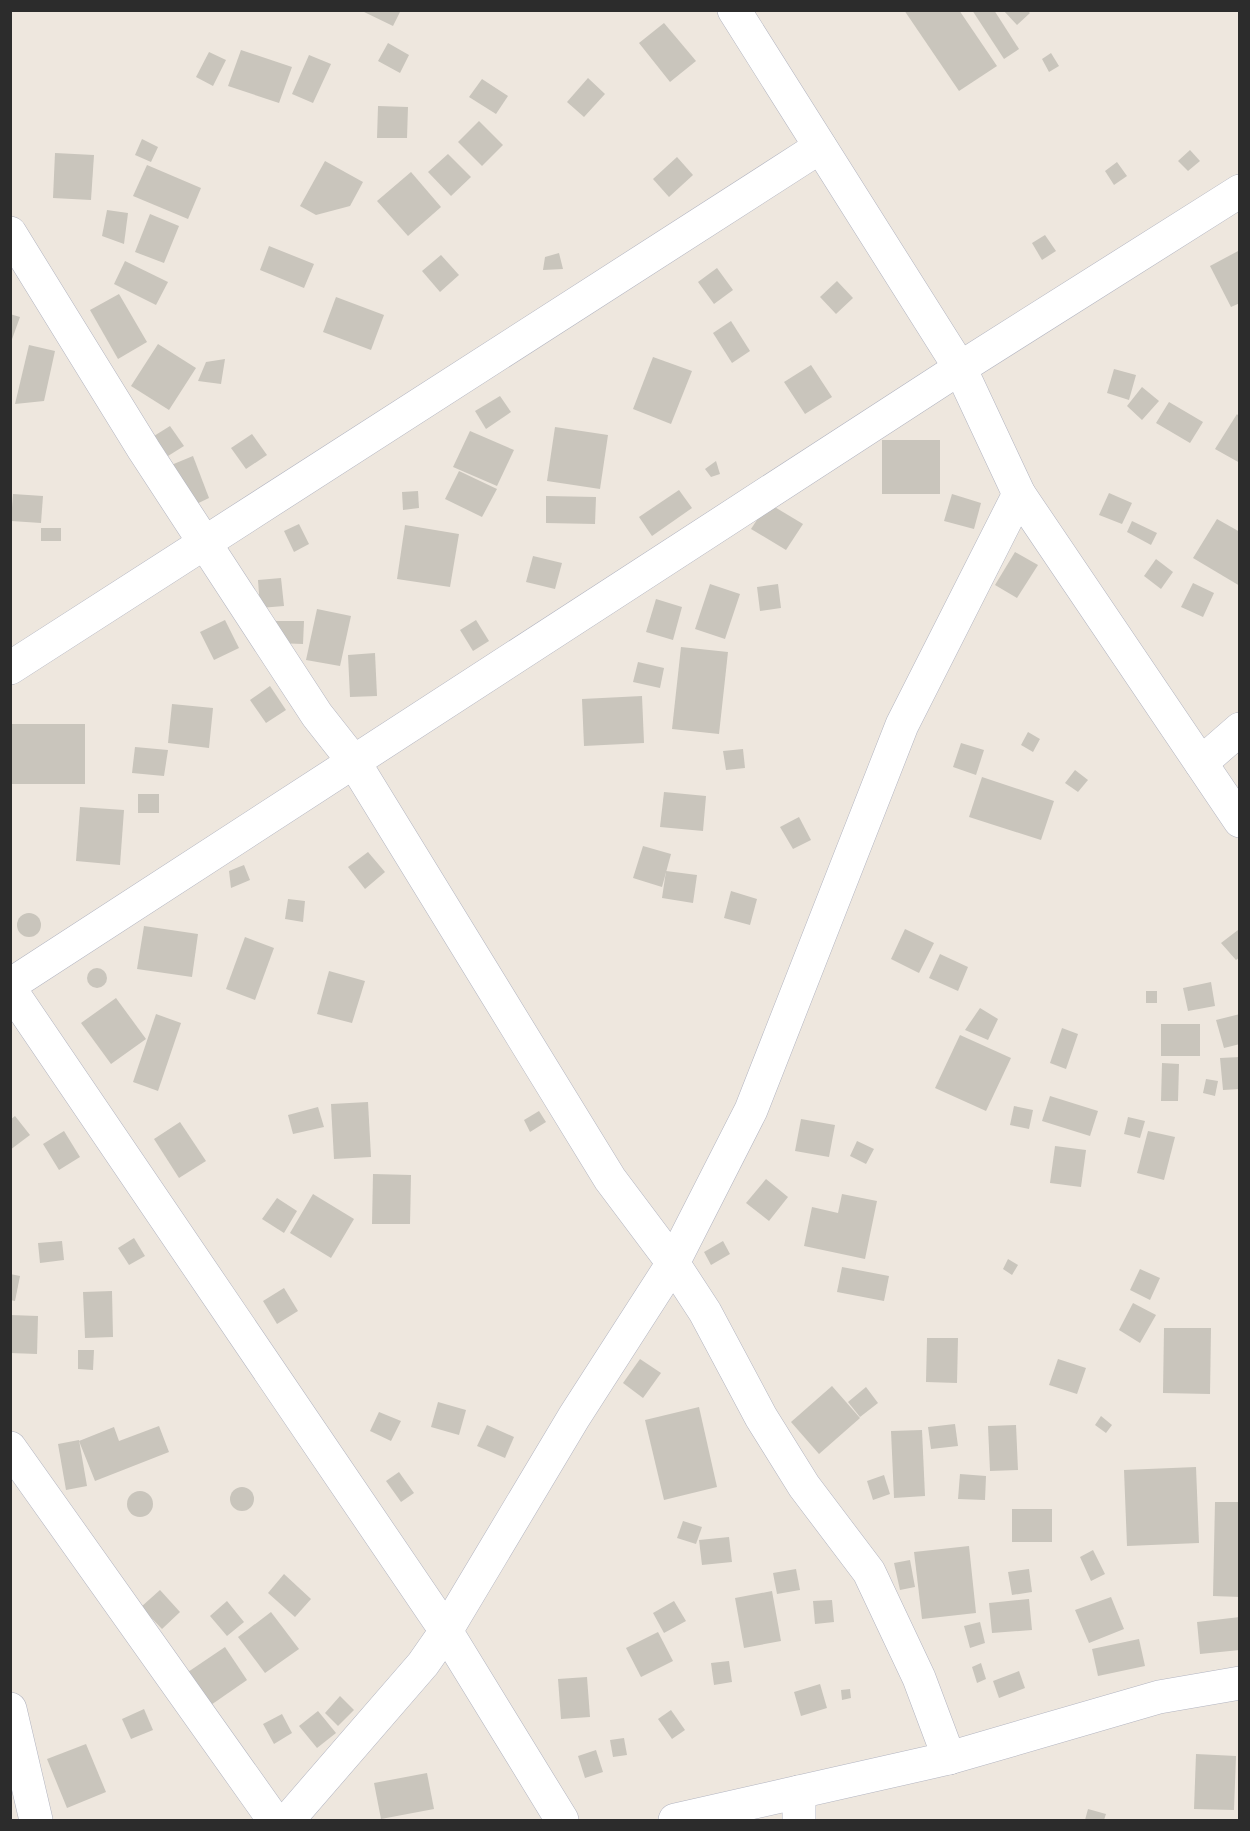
<svg xmlns="http://www.w3.org/2000/svg" width="1250" height="1831" font-family="Mulish,sans-serif">
  <rect width="100%" height="100%" fill="#eee7de"/>
  <g fill="#c9c5bc">
    <path d="M360 10H401L393 26Z"/>
    <path d="M904 10H959L997 66 959 91Z"/>
    <path d="M972 10H994L1019 49 1004 59Z"/>
    <path d="M1003 10H1027L1030 13 1017 25Z"/>
    <path d="M664 23 696 61 670 82 639 43Z"/>
    <path d="M388 43 409 55 400 73 378 61Z"/>
    <path d="M241 50 292 67 279 103 228 86Z"/>
    <path d="M209 52 226 60 213 86 196 77Z"/>
    <path d="M1051 53 1059 66 1049 72 1042 59Z"/>
    <path d="M309 55 331 64 313 103 292 94Z"/>
    <path d="M588 78 605 94 584 117 567 102Z"/>
    <path d="M482 79 508 96 496 114 469 97Z"/>
    <path d="M378 106 408 107 407 138H377Z"/>
    <path d="M479 121 503 145 482 166 458 142Z"/>
    <path d="M142 139 158 147 151 162 135 155Z"/>
    <path d="M1190 150 1200 161 1188 171 1178 161Z"/>
    <path d="M55 153 94 155 91 200 53 198Z"/>
    <path d="M448 154 471 177 451 196 428 172Z"/>
    <path d="M677 157 693 175 669 197 653 179Z"/>
    <path d="M325 161 363 182 350 206 316 215 300 206Z"/>
    <path d="M1117 162 1127 176 1114 185 1105 171Z"/>
    <path d="M147 165 201 188 188 219 133 196Z"/>
    <path d="M411 172 441 207 408 236 377 201Z"/>
    <path d="M107 210 128 213 124 244 102 236Z"/>
    <path d="M150 214 179 226 164 263 135 252Z"/>
    <path d="M1045 235 1056 251 1042 260 1032 243Z"/>
    <path d="M269 246 314 264 304 288 260 270Z"/>
    <path d="M1240 250V303L1231 307 1210 266Z"/>
    <path d="M559 253 563 269 543 270 545 257Z"/>
    <path d="M441 255 459 275 440 292 422 271Z"/>
    <path d="M125 261 168 282 156 305 114 284Z"/>
    <path d="M717 268 733 290 714 304 698 282Z"/>
    <path d="M837 281 853 298 836 314 820 297Z"/>
    <path d="M119 294 147 342 118 359 90 310Z"/>
    <path d="M336 297 384 315 371 350 323 332Z"/>
    <path d="M10 314 20 317 11 342H10Z"/>
    <path d="M731 321 750 351 732 363 713 333Z"/>
    <path d="M158 344 196 368 169 410 131 386Z"/>
    <path d="M29 345 55 351 44 401 15 404Z"/>
    <path d="M653 357 692 371 671 424 633 409Z"/>
    <path d="M225 359 221 384 198 381 206 362Z"/>
    <path d="M811 365 832 397 805 414 784 382Z"/>
    <path d="M1114 369 1136 375 1129 400 1107 393Z"/>
    <path d="M1142 387 1159 401 1142 420 1127 406Z"/>
    <path d="M500 396 511 412 486 429 475 411Z"/>
    <path d="M1169 402 1203 422 1190 443 1156 423Z"/>
    <path d="M1237 414 1240 418V463L1215 449Z"/>
    <path d="M170 426 184 446 168 456 154 436Z"/>
    <path d="M555 427 608 435 600 489 547 481Z"/>
    <path d="M470 431 514 450 497 486 453 467Z"/>
    <path d="M252 434 267 455 246 469 231 448Z"/>
    <rect x="882" y="440" width="58" height="54"/>
    <path d="M193 456 209 498 188 508 164 468Z"/>
    <path d="M716 461 720 474 711 477 705 469Z"/>
    <path d="M459 471 497 489 482 517 445 499Z"/>
    <path d="M679 490 692 508 652 536 639 517Z"/>
    <path d="M418 491 419 508 403 510 402 492Z"/>
    <path d="M1109 493 1132 503 1122 524 1099 515Z"/>
    <path d="M13 494 43 496 41 523 11 521Z"/>
    <path d="M952 494 981 503 974 529 944 521Z"/>
    <path d="M546 496 596 497 595 524 546 523Z"/>
    <path d="M768 503 803 524 786 550 751 529Z"/>
    <path d="M1217 519 1240 532V586L1193 558Z"/>
    <path d="M1132 521 1157 533 1151 545 1127 532Z"/>
    <path d="M299 524 309 544 294 552 284 531Z"/>
    <path d="M405 525 459 534 450 587 397 579Z"/>
    <rect x="41" y="528" width="20" height="13"/>
    <path d="M1015 552 1038 565 1017 598 995 585Z"/>
    <path d="M533 556 562 563 555 589 526 582Z"/>
    <path d="M1156 559 1173 572 1161 589 1144 576Z"/>
    <path d="M281 578 284 606 260 608 258 580Z"/>
    <path d="M1193 583 1214 593 1203 617 1181 607Z"/>
    <path d="M710 584 740 594 725 639 695 629Z"/>
    <path d="M778 584 781 608 760 611 757 587Z"/>
    <path d="M656 599 682 607 673 640 646 632Z"/>
    <path d="M317 609 351 616 340 666 306 660Z"/>
    <path d="M225 620 239 648 214 660 200 632Z"/>
    <path d="M476 620 489 641 473 651 460 630Z"/>
    <path d="M276 621H304L303 644 276 643Z"/>
    <path d="M681 647 728 652 719 734 672 729Z"/>
    <path d="M375 653 377 696 350 697 348 655Z"/>
    <path d="M638 662 664 668 660 688 633 682Z"/>
    <path d="M270 686 286 710 266 723 250 700Z"/>
    <path d="M642 696 644 743 584 746 582 699Z"/>
    <path d="M172 704 213 708 209 748 168 743Z"/>
    <rect x="10" y="724" width="75" height="60"/>
    <path d="M1028 732 1040 739 1033 752 1021 745Z"/>
    <path d="M961 743 984 750 976 775 953 767Z"/>
    <path d="M135 747 168 750 164 776 132 773Z"/>
    <path d="M743 749 745 768 726 770 723 751Z"/>
    <path d="M1075 770 1088 780 1078 792 1065 783Z"/>
    <path d="M982 777 1054 801 1041 840 969 817Z"/>
    <path d="M664 792 706 796 703 831 660 827Z"/>
    <rect x="138" y="794" width="21" height="19"/>
    <path d="M80 807 124 810 120 865 76 861Z"/>
    <path d="M799 817 811 840 793 849 780 827Z"/>
    <path d="M643 846 671 854 662 887 633 878Z"/>
    <path d="M368 852 385 872 365 889 348 867Z"/>
    <path d="M244 865 250 880 231 888 229 871Z"/>
    <path d="M666 871 697 875 693 903 662 898Z"/>
    <path d="M731 891 757 899 750 925 724 918Z"/>
    <path d="M288 899 305 901 303 922 285 919Z"/>
    <circle cx="29" cy="925" r="12"/>
    <path d="M144 926 198 934 192 977 137 969Z"/>
    <path d="M905 929 934 943 919 973 891 959Z"/>
    <path d="M1238 930 1240 932V957L1236 960 1221 943Z"/>
    <path d="M245 937 274 948 255 1000 226 989Z"/>
    <path d="M940 954 968 967 958 991 929 978Z"/>
    <circle cx="97" cy="978" r="10"/>
    <path d="M329 971 365 981 352 1023 317 1014Z"/>
    <path d="M1211 982 1215 1006 1188 1011 1183 988Z"/>
    <rect x="1146" y="991" width="11" height="12"/>
    <path d="M116 998 146 1039 111 1064 81 1023Z"/>
    <path d="M980 1008 998 1019 988 1040 965 1030Z"/>
    <path d="M156 1014 181 1023 158 1091 133 1082Z"/>
    <path d="M1240 1014V1044L1224 1048 1216 1020Z"/>
    <rect x="1161" y="1024" width="39" height="32"/>
    <path d="M1062 1028 1078 1034 1066 1069 1050 1063Z"/>
    <path d="M960 1035 1011 1058 986 1111 935 1088Z"/>
    <path d="M1240 1057V1089L1223 1090 1220 1058Z"/>
    <path d="M1162 1063 1179 1064 1178 1101H1161Z"/>
    <path d="M1206 1079 1218 1081 1215 1096 1203 1093Z"/>
    <path d="M1050 1096 1098 1111 1090 1136 1042 1121Z"/>
    <path d="M368 1102 371 1157 334 1159 331 1104Z"/>
    <path d="M1014 1106 1033 1110 1029 1129 1010 1125Z"/>
    <path d="M318 1107 324 1127 293 1134 288 1115Z"/>
    <path d="M539 1111 546 1122 530 1132 524 1120Z"/>
    <path d="M15 1116 30 1135 10 1150V1120Z"/>
    <path d="M1128 1117 1145 1121 1140 1138 1124 1134Z"/>
    <path d="M801 1119 835 1125 829 1157 795 1151Z"/>
    <path d="M180 1122 206 1161 179 1178 154 1139Z"/>
    <path d="M64 1131 80 1157 59 1170 43 1144Z"/>
    <path d="M1148 1131 1175 1137 1164 1180 1137 1173Z"/>
    <path d="M857 1141 874 1149 866 1164 850 1156Z"/>
    <path d="M1055 1146 1086 1150 1081 1187 1050 1183Z"/>
    <path d="M373 1174 411 1175 410 1224H372Z"/>
    <path d="M766 1179 788 1197 769 1221 746 1203Z"/>
    <path d="M313 1194 354 1219 331 1258 290 1233Z"/>
    <path d="M842 1194 877 1201 865 1259 804 1246 812 1207 838 1213Z"/>
    <path d="M277 1198 297 1211 284 1233 262 1219Z"/>
    <path d="M134 1238 145 1256 129 1265 118 1248Z"/>
    <path d="M62 1241 64 1260 40 1263 38 1243Z"/>
    <path d="M723 1241 730 1254 711 1265 704 1252Z"/>
    <path d="M1008 1259 1018 1265 1012 1275 1003 1269Z"/>
    <path d="M842 1267 889 1276 884 1301 837 1292Z"/>
    <path d="M1140 1269 1160 1278 1150 1300 1130 1290Z"/>
    <path d="M10 1274 20 1276 15 1301 10 1300Z"/>
    <path d="M284 1288 298 1311 277 1324 263 1301Z"/>
    <path d="M112 1291 113 1337 85 1338 83 1292Z"/>
    <path d="M1133 1303 1156 1315 1140 1343 1119 1330Z"/>
    <path d="M10 1315 38 1316 37 1354 10 1353Z"/>
    <path d="M1164 1328H1211L1210 1394 1163 1393Z"/>
    <path d="M927 1338H958L957 1383 926 1382Z"/>
    <path d="M78 1350H94L93 1370 78 1369Z"/>
    <path d="M640 1359 661 1373 643 1398 623 1383Z"/>
    <path d="M1058 1359 1086 1368 1077 1394 1049 1385Z"/>
    <path d="M832 1386 860 1418 819 1454 791 1422Z"/>
    <path d="M866 1387 878 1403 860 1417 848 1402Z"/>
    <path d="M438 1402 466 1410 459 1435 431 1427Z"/>
    <path d="M699 1407 717 1487 664 1500 645 1420Z"/>
    <path d="M379 1412 401 1421 391 1441 370 1431Z"/>
    <path d="M1101 1416 1112 1425 1106 1433 1095 1425Z"/>
    <path d="M955 1424 958 1446 931 1449 928 1427Z"/>
    <path d="M487 1425 514 1437 505 1458 477 1446Z"/>
    <path d="M1016 1425 1018 1470 990 1471 988 1426Z"/>
    <path d="M159 1426 169 1452 95 1481 79 1441 114 1427 119 1441Z"/>
    <path d="M922 1430 925 1496 894 1498 891 1431Z"/>
    <path d="M79 1440 87 1486 66 1490 58 1444Z"/>
    <path d="M1196 1467 1199 1543 1127 1546 1124 1470Z"/>
    <path d="M399 1472 414 1493 401 1502 386 1481Z"/>
    <path d="M960 1474 986 1476 985 1500 958 1499Z"/>
    <path d="M884 1475 890 1494 873 1500 867 1481Z"/>
    <circle cx="242" cy="1499" r="12"/>
    <circle cx="140" cy="1504" r="13"/>
    <path d="M1215 1502H1240V1597L1213 1596Z"/>
    <rect x="1012" y="1509" width="40" height="33"/>
    <path d="M683 1521 702 1527 696 1544 677 1538Z"/>
    <path d="M729 1537 732 1562 702 1565 699 1540Z"/>
    <path d="M969 1546 976 1613 922 1619 914 1552Z"/>
    <path d="M1093 1550 1105 1574 1091 1581 1080 1557Z"/>
    <path d="M910 1560 915 1587 900 1590 894 1563Z"/>
    <path d="M796 1569 800 1590 777 1594 773 1573Z"/>
    <path d="M1029 1569 1032 1592 1012 1595 1008 1572Z"/>
    <path d="M284 1574 311 1599 295 1617 268 1593Z"/>
    <path d="M160 1590 180 1612 162 1629 141 1607Z"/>
    <path d="M772 1591 781 1641 744 1648 735 1598Z"/>
    <path d="M1111 1597 1124 1629 1089 1643 1075 1610Z"/>
    <path d="M1029 1599 1032 1630 992 1633 989 1603Z"/>
    <path d="M832 1600 834 1622 815 1624 813 1601Z"/>
    <path d="M227 1601 244 1622 227 1636 210 1616Z"/>
    <path d="M674 1601 686 1621 664 1633 653 1613Z"/>
    <path d="M271 1612 299 1649 265 1673 238 1637Z"/>
    <path d="M1240 1617V1650L1200 1654 1197 1622Z"/>
    <path d="M980 1622 985 1643 970 1648 964 1626Z"/>
    <path d="M658 1632 673 1661 641 1677 626 1648Z"/>
    <path d="M1139 1639 1145 1666 1098 1676 1092 1649Z"/>
    <path d="M225 1647 247 1680 208 1707 185 1674Z"/>
    <path d="M729 1661 732 1682 714 1685 711 1663Z"/>
    <path d="M981 1663 986 1679 977 1683 972 1667Z"/>
    <path d="M1019 1671 1025 1688 999 1698 993 1681Z"/>
    <path d="M587 1677 590 1717 561 1719 558 1679Z"/>
    <path d="M820 1684 827 1708 801 1716 794 1692Z"/>
    <path d="M850 1689 851 1698 842 1700 841 1690Z"/>
    <path d="M340 1696 354 1710 338 1726 325 1713Z"/>
    <path d="M144 1709 153 1730 131 1739 122 1719Z"/>
    <path d="M671 1710 685 1730 672 1739 658 1719Z"/>
    <path d="M318 1711 336 1733 317 1748 299 1726Z"/>
    <path d="M282 1714 292 1733 274 1744 263 1724Z"/>
    <path d="M624 1738 627 1755 613 1757 610 1740Z"/>
    <path d="M86 1744 106 1792 67 1808 47 1759Z"/>
    <path d="M596 1750 603 1772 585 1778 578 1756Z"/>
    <path d="M1196 1754 1236 1756 1234 1810 1194 1809Z"/>
    <path d="M427 1773 434 1809 381 1819 374 1783Z"/>
    <path d="M1088 1809 1106 1814 1104 1820H1085Z"/>
  </g>
  <g fill="none" stroke-linecap="round" stroke-linejoin="round">
    <g stroke="#b2b4c0" stroke-width="34">
      <g id="minor">
        <path d="M734 10 960 368 1019 494 1240 821"/>
        <path d="M10 233 144 450 317 715 354 762 610 1179 673 1263 705 1312 761 1417 804 1486 869 1572 919 1678 949 1758"/>
        <path d="M10 668 820 147"/>
        <path d="M1201 763 1240 729"/>
        <path d="M10 985 960 368 1240 191"/>
        <path d="M10 989 446 1631 562 1820"/>
        <path d="M10 1448 274 1820"/>
        <path d="M10 1709 36 1820"/>
        <path d="M288 1820 423 1664 446 1631 574 1417 673 1263 751 1110 902 725 1019 494"/>
        <path d="M675 1820 949 1758 1159 1697 1240 1683"/>
        <path d="M799 1820V1792"/>
      </g>
    </g>
    <use href="#minor" stroke="#fff" stroke-width="33"/>
  </g>
  <rect width="1250" height="1831" fill="none" stroke="#2c2c2c" stroke-width="24"/>
</svg>
